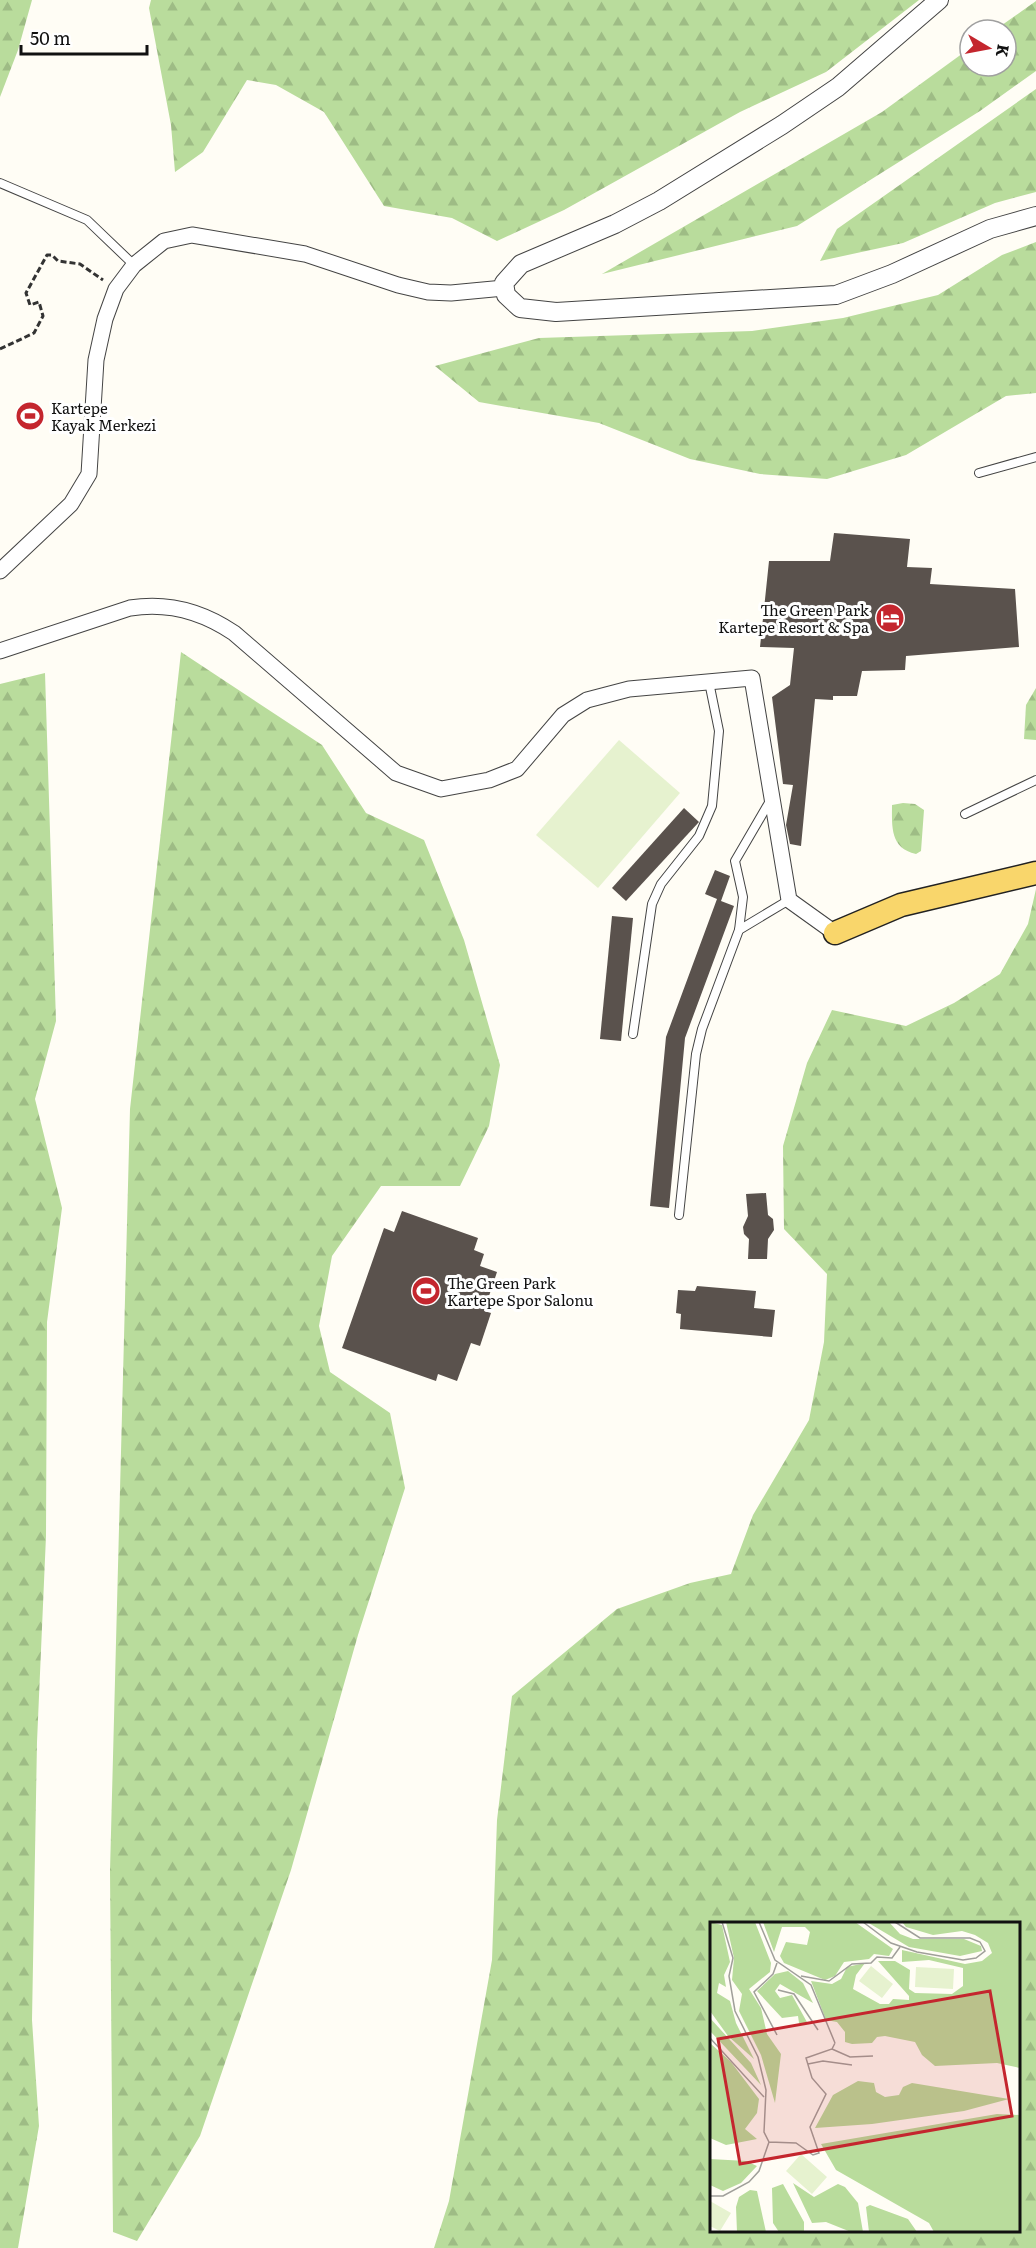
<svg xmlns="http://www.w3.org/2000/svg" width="1036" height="2248" font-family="Literata,serif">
  <defs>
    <pattern id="forest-firs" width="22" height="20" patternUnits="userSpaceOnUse" patternTransform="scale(1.5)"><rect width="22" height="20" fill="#b9dc9c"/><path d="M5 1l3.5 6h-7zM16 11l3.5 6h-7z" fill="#9ebc85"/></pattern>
  </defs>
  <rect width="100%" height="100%" fill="#fffdf5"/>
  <g fill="url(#forest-firs)" fill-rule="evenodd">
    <path d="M0 0H32L18 50 0 97Z"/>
    <path d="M151 0H919L826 72 740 112 564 210 497 241 452 218 384 206 324 112 276 85 247 80 203 152 175 172 171 125 149 8Z"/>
    <path d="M1036 1V71L980 111 797 226 602 274 882 112 970 48V66H1006V30H995Z"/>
    <path d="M1036 89V192L995 203 903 243 820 261 837 229Z"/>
    <path d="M1036 242V393L1006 396 906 455 827 479 760 474 690 459 599 423 479 402 435 366 539 338 752 331 843 318 938 295 1002 255Z"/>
    <path d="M181 652 322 745 366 813 424 840 464 940 500 1065 489 1126 460 1186H381L332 1256 319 1326 330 1372 390 1413 405 1488 358 1635 291 1870 200 2136 137 2241 113 2232 110 1871 130 1109Z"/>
    <path d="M45 673 56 1021 35 1099 62 1208 47 1322 46 1536 37 1742 32 2020 39 2126 18 2248H0V684Z"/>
    <path d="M1036 688V740L1024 739 1026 705Z"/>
    <path d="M903 803 915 804 924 810 921 851 916 854C890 848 892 827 892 805Z"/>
    <path d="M1036 889V2248H434L449 2201 492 1960 497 1820 512 1696 617 1609 690 1583 731 1574 753 1515 809 1420 824 1342 827 1274 784 1229 783 1146 807 1063 832 1010 906 1026 954 1003 1000 974 1028 924ZM712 1924H1020V2232H712Z"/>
  </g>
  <path fill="#e6f2cf" d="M619 740 680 793 598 888 536 835Z"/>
  <g fill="#5a524d">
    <path d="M834 533 910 539 907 567 932 568 930 584 1015 589 1019 647 906 656 905 670 862 671 857 696H833V700L815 699 801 846 790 844 786 825 793 785 783 784 772 697 790 685 794 648 760 647 769 561H830Z"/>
    <path d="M684 808 699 822 626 901 612 888Z"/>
    <path d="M715 870 730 876 721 901 734 906 685 1038 669 1208 650 1206 666 1037 717 899 705 894Z"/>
    <path d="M612 916 633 918 621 1041 600 1039Z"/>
    <path d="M766 1193 768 1215 773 1219 774 1230 768 1239 767 1259H748L749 1239 744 1234 743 1227 748 1216 746 1194Z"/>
    <path d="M402 1211 478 1238 474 1250 484 1254 480 1266 497 1272 484 1311 491 1313 480 1346 471 1343 457 1381 438 1374 436 1381 342 1348 384 1228 394 1232Z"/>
    <path d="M697 1286 756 1291 754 1308 775 1310 772 1337 680 1329 681 1314 676 1313 678 1290 695 1291Z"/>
  </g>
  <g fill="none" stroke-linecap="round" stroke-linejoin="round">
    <g stroke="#444" stroke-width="10">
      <g id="service">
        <path d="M0 183 87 220 134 265"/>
        <path d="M979 473 1036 457"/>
        <path d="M965 814 1036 780"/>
        <path d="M739 930 743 897 735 861 770 801"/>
        <path d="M633 1034 652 904 661 884 699 836 712 806 719 731 709 682"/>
        <path d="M679 1215 696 1054 702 1029 739 930 789 900"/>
      </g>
    </g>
    <g stroke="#444" stroke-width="17">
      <g id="minor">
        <path d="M0 571 71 504 89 474 96 360 105 319 116 289 134 265 164 241 192 235 305 254 398 285 428 292 451 293 504 288"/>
        <path d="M0 651 130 608C167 602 203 612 234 633L396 773 441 789 489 780 517 769 563 715 587 700 629 689 752 678 789 900 835 933"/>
      </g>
    </g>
    <g stroke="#444" stroke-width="20">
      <path id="tertiary" d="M939 0 838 87 782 125 659 201 615 224 521 264 504 283 506 295 520 308 556 312 836 295 892 274 990 229 1036 216"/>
    </g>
    <g stroke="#222" stroke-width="25">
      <path id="primary" d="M835 933 901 905 1036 873"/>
    </g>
    <path stroke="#333" stroke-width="3" stroke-dasharray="6 3" stroke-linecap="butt" d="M0 349 34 333 43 316 39 302 30 305 26 293 47 255H52L58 261 80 264 103 280"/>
    <use href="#service" stroke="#fff" stroke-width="8"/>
    <use href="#minor" stroke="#fff" stroke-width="15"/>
    <use href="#tertiary" stroke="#fff" stroke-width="18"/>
    <use href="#primary" stroke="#f9d66b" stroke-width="22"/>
  </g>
  <defs>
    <g id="stadium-disc" transform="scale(1.5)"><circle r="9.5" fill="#c4262e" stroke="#fff"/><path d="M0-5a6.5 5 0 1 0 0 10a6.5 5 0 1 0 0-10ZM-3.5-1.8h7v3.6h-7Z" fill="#fff"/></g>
    <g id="hotel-disc" transform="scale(1.5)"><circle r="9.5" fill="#c4262e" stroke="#fff"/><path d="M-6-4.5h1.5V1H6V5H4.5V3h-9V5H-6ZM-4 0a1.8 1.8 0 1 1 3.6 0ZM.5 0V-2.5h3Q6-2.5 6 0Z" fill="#fff"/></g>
  </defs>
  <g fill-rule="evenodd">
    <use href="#stadium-disc" x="30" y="416"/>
    <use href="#hotel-disc" x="890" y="618"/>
    <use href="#stadium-disc" x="426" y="1291"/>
  </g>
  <g text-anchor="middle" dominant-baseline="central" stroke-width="6" stroke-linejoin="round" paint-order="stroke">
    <g font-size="15" fill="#111" stroke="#fff" text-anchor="start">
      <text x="51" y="407">Kartepe<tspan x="51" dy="17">Kayak Merkezi</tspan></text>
      <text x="869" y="609" text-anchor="end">The Green Park<tspan x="869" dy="17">Kartepe Resort &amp; Spa</tspan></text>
      <text x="447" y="1282">The Green Park<tspan x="447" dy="17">Kartepe Spor Salonu</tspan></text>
    </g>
  </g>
  <g transform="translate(710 1922)">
    <rect width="310" height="310" fill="#fffdf5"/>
    <path d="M0 0 12 3 20 40 14 53 16 65 9 61 7 71 20 79 26 101 44 137 18 114 0 89ZM16 0H45L61 41 60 50 39 67 51 86 57 112 71 132 65 181 51 133 29 89 32 72 22 58 24 36ZM53 0H145L183 27 179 34 164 32 159 37 134 40 125 54 115 58 74 41 70 34 76 20 97 23 100 10 95 5H72L64 30ZM157 0H179L190 12 203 17H254L271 24 272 29 250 34 199 25ZM192 0H310V146L287 141 225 144 212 133 205 120 175 114 167 115 162 121 142 122 135 120V110L127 100 116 98 101 59 122 62 131 57 137 45 155 41 146 53 143 67 170 82H179L183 77 199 78V74L168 39H185L200 48 199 67 205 71 242 72 253 64V46L219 38 192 40V28L255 42 272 39 282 31 278 21 265 13 252 9 223 13 196 5ZM78 49 93 61 103 81 70 62 65 69 70 76 82 73 98 102 89 101 88 94 72 96 47 69 65 52ZM0 96 41 141 51 163 0 109ZM0 121 21 140 49 177 47 191 35 207 47 217 16 223 0 216ZM148 159 164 161 166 170 175 175 189 173 193 165 202 161 299 177 254 189 162 202 105 206 123 173ZM287 192 310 193V310H224L219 301 126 248 111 222ZM0 237 36 239 47 244 31 261 13 269 0 263ZM83 261 104 275 128 262 135 265 148 281 153 310H141L116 300 102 301ZM73 262 94 300V310H69L63 301 62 266ZM40 268 47 269 56 310H27L26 285 29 275ZM160 283 198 297 207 310H159L156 285Z" fill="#b9dc9c"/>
    <path d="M161 44 183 62 172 76 149 59ZM206 45 244 47 243 67 205 65ZM91 232 117 255 102 272 76 249ZM0 279 21 291 10 309 0 304Z" fill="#e6f2cf"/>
    <path fill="none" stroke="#a09f9a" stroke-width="1.5" d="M12 0 23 36 19 54 25 89 48 135 56 168 54 210 59 220 86 221 103 233 109 231 100 205 116 172 102 156 96 136 122 127 125 121M49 0 65 38 101 63 125 121M153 0 181 21 207 30 253 38 266 36 275 29 270 20 260 16H210L185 0M91 54 119 59 142 42 161 41 167 35 182 36 190 25M68 68 84 72 108 108M67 113 44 70 63 52 67 41M0 116 54 175M122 127 140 135 163 134M98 142 113 139 142 143M0 274H13L39 260 49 249 59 220"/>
    <path fill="#c4262e" fill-opacity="0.15" stroke="#c4262e" stroke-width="3" d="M280 69 302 194 30 242 8 117Z"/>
    <rect width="310" height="310" fill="none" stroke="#111" stroke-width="3"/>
  </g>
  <g transform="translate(988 48) rotate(100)"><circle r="28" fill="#ffffff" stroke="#a0a0a0" stroke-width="1.5"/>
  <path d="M0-4.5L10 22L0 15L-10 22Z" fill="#c4262e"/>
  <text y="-9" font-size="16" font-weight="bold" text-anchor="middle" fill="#111111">K</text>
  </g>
  <path d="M21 45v9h126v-9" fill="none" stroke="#111111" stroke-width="3"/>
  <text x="30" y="45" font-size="18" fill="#111111" stroke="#ffffff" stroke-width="4.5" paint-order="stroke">50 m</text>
</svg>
